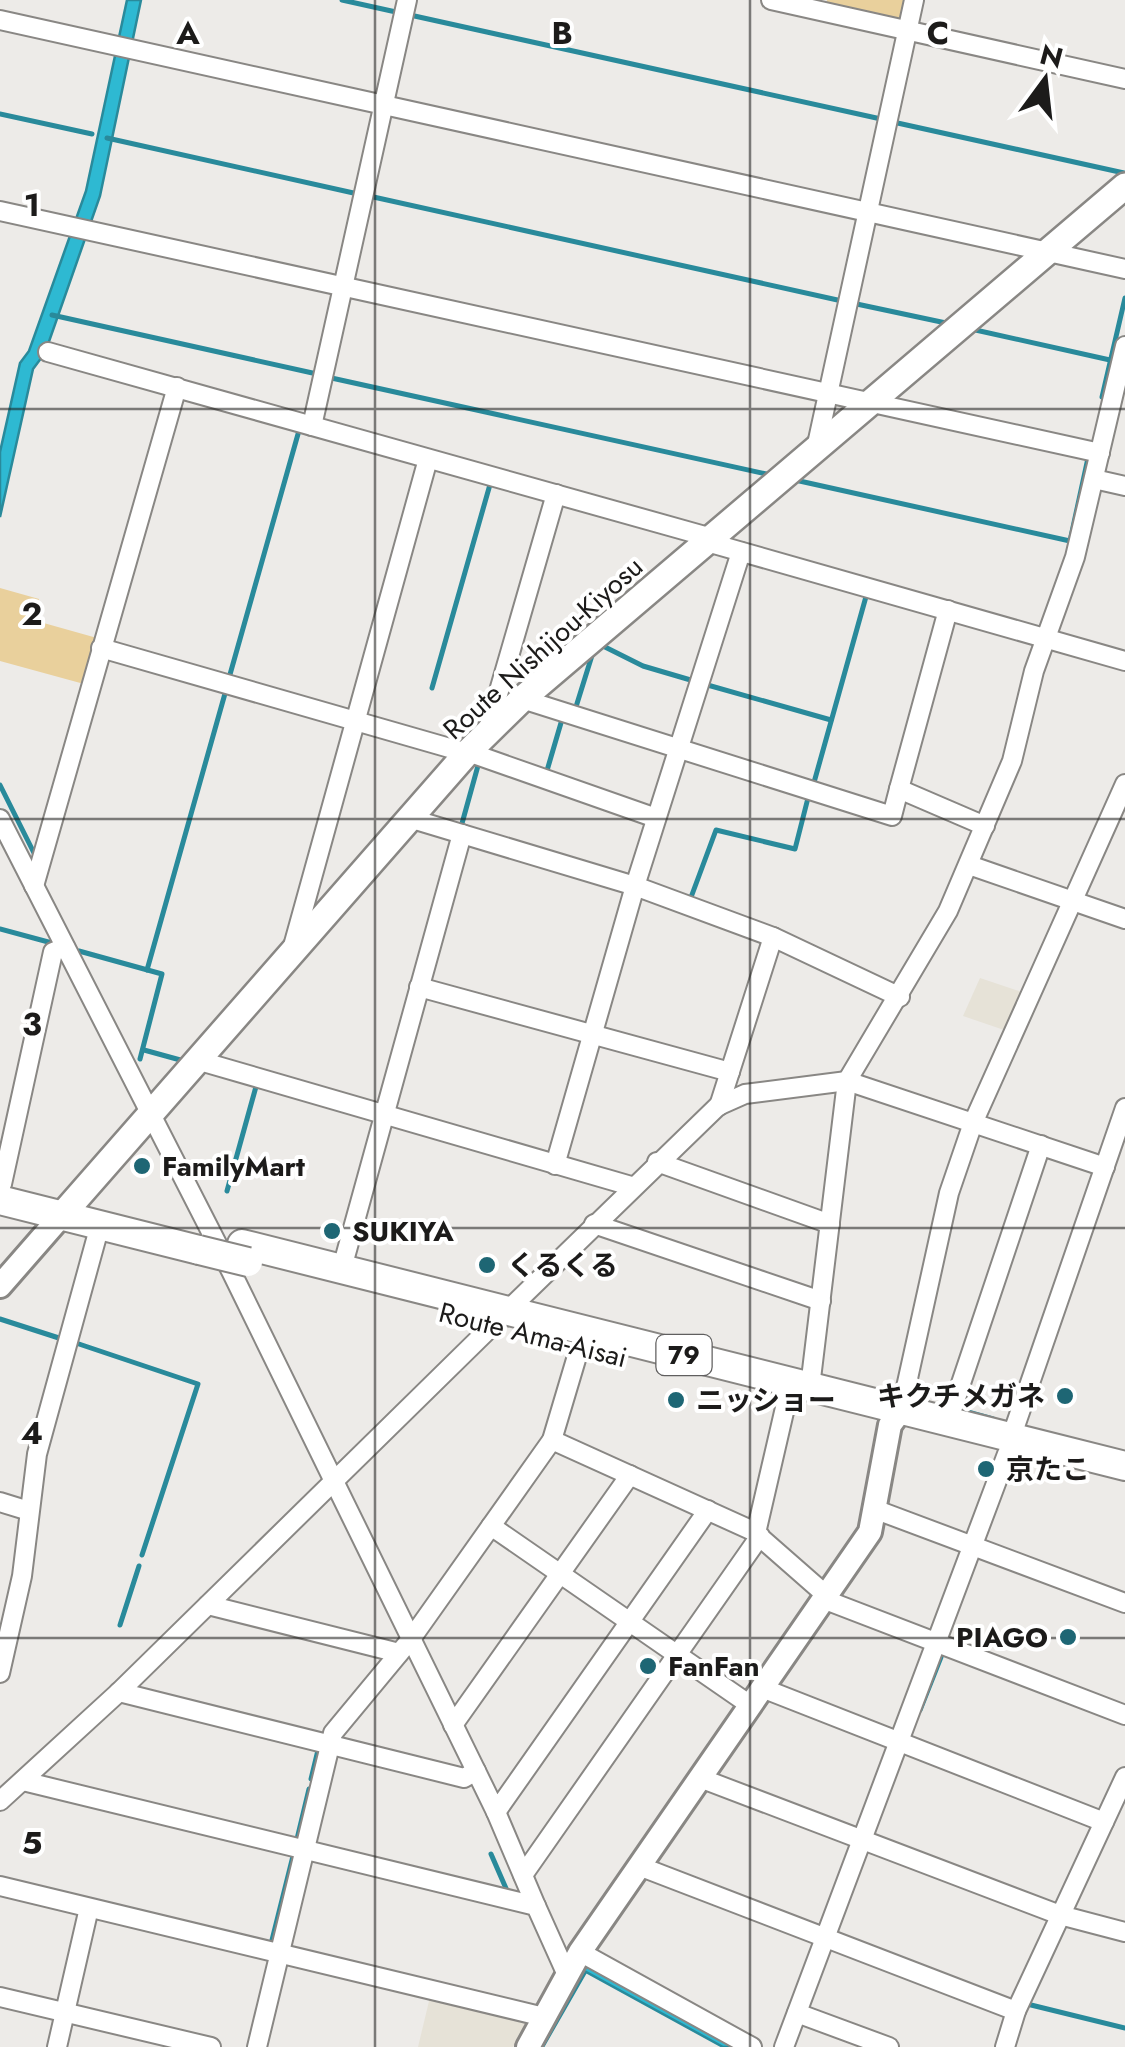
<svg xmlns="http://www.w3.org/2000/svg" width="1125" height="2047" font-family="Jost,'Noto Sans JP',sans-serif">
  <rect width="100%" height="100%" fill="#edebe8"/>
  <g fill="#e6e2d7">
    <path d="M980 978 1025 993 1007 1031 963 1016Z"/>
    <path d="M430 1997 524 2020 526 2025 513 2047H418Z"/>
  </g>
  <g fill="#e9d09c">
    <path d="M827 0H909L904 23 825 8Z"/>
    <path d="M0 588 39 599 33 620 97 638 84 684 0 661Z"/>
  </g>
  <g fill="#2eb9d2" stroke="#298a9b" stroke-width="2.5">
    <path d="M127 0H141L100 196 45 353 33 369 0 517V452L20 363 29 351 86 191Z"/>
    <path d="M583 1961 738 2047H723L586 1972 543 2047H535Z"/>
  </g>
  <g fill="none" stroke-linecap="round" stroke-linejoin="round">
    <g stroke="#298a9b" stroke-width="5">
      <path d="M342 0 396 12"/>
      <path d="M410 15 881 119"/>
      <path d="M0 114 92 134"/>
      <path d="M893 122 1124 173"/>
      <path d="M107 138 358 194"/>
      <path d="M369 196 842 301"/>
      <path d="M852 303 946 323"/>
      <path d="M52 315 317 374"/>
      <path d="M971 329 1110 360"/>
      <path d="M327 377 771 475"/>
      <path d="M1102 397 1125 298"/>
      <path d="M795 480 1070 541 1088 458"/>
      <path d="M229 678 300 427"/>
      <path d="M704 684 831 720"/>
      <path d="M432 688 491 481"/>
      <path d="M575 710 594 649 601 645 643 666 694 681"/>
      <path d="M546 774 563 716"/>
      <path d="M0 785 36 857"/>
      <path d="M813 786 867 593"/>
      <path d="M461 827 479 762"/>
      <path d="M690 900 716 830 795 849 809 794"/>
      <path d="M0 929 52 943"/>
      <path d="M79 951 162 974 140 1059"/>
      <path d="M147 970 226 690"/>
      <path d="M144 1050 184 1061"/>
      <path d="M227 1191 257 1083"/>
      <path d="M0 1319 62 1339"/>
      <path d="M76 1343 198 1384 142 1555"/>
      <path d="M957 1409 993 1419"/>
      <path d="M120 1625 139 1566"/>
      <path d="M920 1710 941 1657"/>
      <path d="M311 1779 318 1750"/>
      <path d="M297 1839 309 1789"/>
      <path d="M491 1854 508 1893"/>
      <path d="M271 1944 293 1856"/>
      <path d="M1027 2004 1125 2028"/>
    </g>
    <g stroke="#898784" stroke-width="22">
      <g id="minor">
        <path d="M771 0 1125 79"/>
        <path d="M0 20 1125 269"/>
        <path d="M0 211 1100 453"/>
        <path d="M48 352 712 538"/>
        <path d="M312 426 407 0"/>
        <path d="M816 449 914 0"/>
        <path d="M1094 479 1125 486"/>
        <path d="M707 542 1125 661"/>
        <path d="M101 648 467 753"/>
        <path d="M522 699 892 816 899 789 985 826"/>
        <path d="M488 729 556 494"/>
        <path d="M468 752 656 818"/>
        <path d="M899 789 948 610"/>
        <path d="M0 819 231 1271 476 1771"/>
        <path d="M412 819 635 886 773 937 900 997"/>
        <path d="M969 865 1125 919"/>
        <path d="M34 886 177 387"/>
        <path d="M292 950 428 459"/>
        <path d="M419 987 730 1072"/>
        <path d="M200 1061 631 1186"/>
        <path d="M719 1106 773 937"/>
        <path d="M657 1162 830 1224"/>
        <path d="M555 1165 635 886 741 552"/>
        <path d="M2 1184 53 952 65 947"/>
        <path d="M594 1224 821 1301"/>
        <path d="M342 1268 462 834"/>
        <path d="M508 1310 718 1106 745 1094 847 1081 1105 1167"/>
        <path d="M810 1387 847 1081 948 911 1012 761 1034 671 1075 557 1125 346"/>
        <path d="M901 1410 949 1193 973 1123 1125 784"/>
        <path d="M948 1422 1041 1145"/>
        <path d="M1011 1438 1125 1108"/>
        <path d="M552 1440 753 1531 826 1595"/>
        <path d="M0 1502 29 1511"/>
        <path d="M874 1509 1125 1603"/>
        <path d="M491 1526 750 1705"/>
        <path d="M756 1533 787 1399"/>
        <path d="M823 1599 1125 1715"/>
        <path d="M208 1605 399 1653"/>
        <path d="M0 1673 22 1576 37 1454 100 1225"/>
        <path d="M762 1688 1104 1822"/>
        <path d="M119 1692 464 1778 476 1771 496 1812 708 1510"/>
        <path d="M453 1725 630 1475"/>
        <path d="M700 1778 1060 1915 1125 1932"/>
        <path d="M23 1781 536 1906 567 1975"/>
        <path d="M0 1801 119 1692 494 1324"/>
        <path d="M496 1812 536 1906"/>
        <path d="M639 1866 1016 2011"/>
        <path d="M523 1875 760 1536"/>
        <path d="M0 1886 544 2017"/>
        <path d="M580 1952 752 2047"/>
        <path d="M0 1997 211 2047"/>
        <path d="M797 2013 889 2047"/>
        <path d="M57 2047 89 1908"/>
        <path d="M257 2047 333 1733 411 1639 552 1440 580 1346"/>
        <path d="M784 2047 1007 1454"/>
        <path d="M1005 2047 1016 2011 1125 1777"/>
      </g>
    </g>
    <g stroke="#898784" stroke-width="28">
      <g id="tertiary">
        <path d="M0 1286 62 1215"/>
        <path d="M528 2047 580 1952 870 1532 890 1425 901 1410"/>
      </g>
    </g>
    <g stroke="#898784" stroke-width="30">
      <path id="secondary" d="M62 1215 467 753 522 699 1125 186"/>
    </g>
    <g stroke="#898784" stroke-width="32">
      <g id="primary">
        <path d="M0 1200 199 1250"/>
        <path d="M242 1244 1125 1466"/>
      </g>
    </g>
    <use href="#minor" stroke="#fff" stroke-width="18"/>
    <use href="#tertiary" stroke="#fff" stroke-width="22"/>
    <use href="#secondary" stroke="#fff" stroke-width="25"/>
    <use href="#primary" stroke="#fff" stroke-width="28"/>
    <g stroke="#898784" stroke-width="32" stroke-linecap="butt">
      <path id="primary-bridge" d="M199 1250 248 1262"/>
    </g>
    <use href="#primary-bridge" stroke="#fff" stroke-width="28"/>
  </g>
  <path fill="none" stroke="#1c1b1a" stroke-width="2.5" stroke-opacity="0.55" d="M375 0V2047M750 0V2047M0 409H1125M0 819H1125M0 1228H1125M0 1638H1125"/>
  <g fill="#1e6674" stroke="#fff" stroke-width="4">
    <circle cx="142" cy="1166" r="10"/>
    <circle cx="332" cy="1231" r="10"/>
    <circle cx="487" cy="1265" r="10"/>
    <circle cx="1065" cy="1396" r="10"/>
    <circle cx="676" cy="1400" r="10"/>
    <circle cx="986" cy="1469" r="10"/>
    <circle cx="1068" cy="1637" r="10"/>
    <circle cx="648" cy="1666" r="10"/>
  </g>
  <g text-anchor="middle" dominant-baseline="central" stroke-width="8" stroke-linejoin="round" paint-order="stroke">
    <rect fill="#fff" stroke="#605f5f" stroke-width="2.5" x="656.5" y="1335" width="55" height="40" rx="8"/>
    <g font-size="25" font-weight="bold" fill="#1c1b1a">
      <text x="684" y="1355">79</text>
    </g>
    <g font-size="28" fill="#1c1b1a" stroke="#fff">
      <text transform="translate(543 648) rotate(-42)">Route Nishijou-Kiyosu</text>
      <text transform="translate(533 1335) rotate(14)">Route Ama-Aisai</text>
    </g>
    <g font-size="28" font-weight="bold" fill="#1c1b1a" stroke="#fff" text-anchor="start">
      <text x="162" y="1166">FamilyMart</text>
      <text x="352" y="1231">SUKIYA</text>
      <text x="507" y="1265">くるくる</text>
      <text x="1045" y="1396" text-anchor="end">キクチメガネ</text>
      <text x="696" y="1400">ニッショー</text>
      <text x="1006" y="1469">京たこ</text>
      <text x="1048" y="1637" text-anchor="end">PIAGO</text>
      <text x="668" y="1666">FanFan</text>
    </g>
  </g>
  <g font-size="32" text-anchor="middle" font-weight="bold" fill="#1c1b1a" stroke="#fff" stroke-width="8" stroke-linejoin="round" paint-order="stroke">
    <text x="188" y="44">A</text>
    <text x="562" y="44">B</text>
    <text x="938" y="44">C</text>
    <text x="32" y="216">1</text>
    <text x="32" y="625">2</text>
    <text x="32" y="1035">3</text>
    <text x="32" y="1444">4</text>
    <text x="32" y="1854">5</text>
  </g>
  <g transform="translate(1045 80) rotate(15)" stroke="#ffffff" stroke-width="8" paint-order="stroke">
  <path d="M0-8L18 38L0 25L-18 38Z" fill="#1c1b1a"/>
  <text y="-15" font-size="28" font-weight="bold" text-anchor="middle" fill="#1c1b1a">N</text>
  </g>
</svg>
